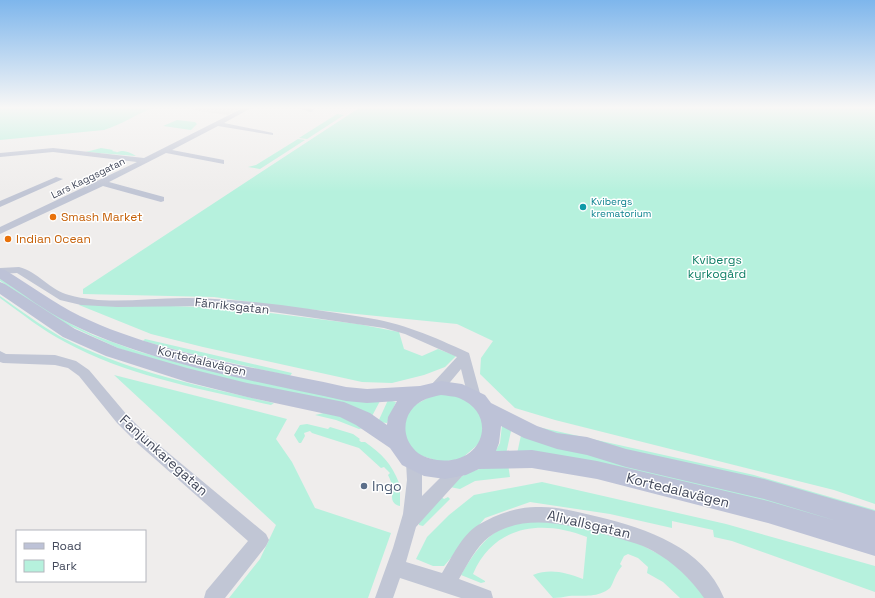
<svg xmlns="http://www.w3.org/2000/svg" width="875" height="598" font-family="'Space Grotesk',sans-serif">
  <rect width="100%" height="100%" fill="#efedec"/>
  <path fill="#e0dede" d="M198 108H241L228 115 192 110Z"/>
  <g fill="#b6f1dd">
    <path d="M0 108H153C136 114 121 125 104 130L0 140Z"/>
    <path d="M359 108H875V504L834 490 555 420 515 408 480 374 481 358 493 341 457 324 286 307 214 297 83 294V289Z"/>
    <path d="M337 114 344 115 307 139 299 138Z"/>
    <path d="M177 120 195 122 197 124 191 130 163 126Z"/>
    <path d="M298 139 305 140 260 169 248 167 256 165Z"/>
    <path d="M101 148 113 150 112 151 117 152 116 153C123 149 129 152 136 156L86 152Z"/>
    <path d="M0 279 67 322 93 335 137 351 180 363 380 401 371 418 191 370 120 349 66 324 0 281Z"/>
    <path d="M0 296C20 310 40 325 61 337 127 372 201 386 274 403L271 405C202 389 129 377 65 342 42 330 21 313 0 298Z"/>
    <path d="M81 303 231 308 358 324 399 332 404 349 422 356 438 349 456 356 445 367 424 375 392 383 362 382 203 347 151 334 79 305Z"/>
    <path d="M145 339 292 373 290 376 192 354 143 341Z"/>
    <path d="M114 375 287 419 276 439 292 462 315 508 391 533 368 598H229L260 559 276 525Z"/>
    <path d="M437 393 464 397 483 417 482 441 461 459 441 462 419 455 408 445 402 429 411 407Z"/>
    <path d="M388 400 396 402 387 423 378 422Z"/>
    <path d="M328 412H334L363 428 359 429 336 420 315 415Z"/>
    <path d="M307 424 328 429 330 427 353 434 360 439 359 440 361 442H365C381 453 392 464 399 483L396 487 400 489V506C389 503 393 496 392 488 392 483 390 479 388 475L390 473 384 467 381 468 359 448 312 433 310 431 304 433 305 436 301 443H299L294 435 300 425Z"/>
    <path d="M502 425 511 431 506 454 495 452 500 443Z"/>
    <path d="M538 427 754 475 875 510V514L579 441Z"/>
    <path d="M521 435 731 489 875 530 517 454Z"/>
    <path d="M508 464 510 477 475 481 460 489 450 487C464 469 487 467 508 464Z"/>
    <path d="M542 482 726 524 875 566V592L732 541 714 537 713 530 672 521V528L610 514 530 502 485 518 444 566H433L416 559 427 537 449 515 474 495Z"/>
    <path d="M440 496 444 499 448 497 450 499 423 526 419 525V523Z"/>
    <path d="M546 519 628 538 672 561 707 598H680L663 582 647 573 648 567 638 558 628 554 624 556 620 564 622 566C615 574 614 582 610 588 598 598 585 595 569 596 563 597 558 598 553 598L533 575C551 568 566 573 583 579L587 537C542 519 494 525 473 574L485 581V582L481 583 461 575C473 554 489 529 516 523 526 521 536 520 546 519Z"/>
  </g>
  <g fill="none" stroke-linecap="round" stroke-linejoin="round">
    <g fill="#c1c6d5" fill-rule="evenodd">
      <path d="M243 108H251L224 123 273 133V135L218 126 172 150 224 160V164L166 153 109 182 164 197V201L161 202 103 186 0 234V227L137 162 53 152 0 157V153L53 148 144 158Z"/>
      <path d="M298 108H311L314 110 311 112Z"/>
      <path d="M56 177 63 179 0 207V201Z"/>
      <path d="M19 267C37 271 51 291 69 295 108 306 150 297 190 298 247 299 305 308 362 317 403 323 432 336 469 353L481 397 479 401 474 402 469 401 461 369 441 393 436 394 431 393 429 389 431 385 457 357 405 334 384 328 273 312 206 306 117 307 81 305 60 300 17 273 0 274V268Z"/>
      <path d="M0 351 6 354 55 355 76 361 89 370 127 415 148 436 266 534 269 540 266 546 225 598H204L206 591 248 541 138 444 117 423 79 376 68 368 55 365 3 363 0 362Z"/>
      <path d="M414 455 419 457 422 462V496L454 464 459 462 464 464 467 469 464 474 416 527 406 562 442 573C452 557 462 535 478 525 495 515 516 507 536 507 557 506 578 512 599 517 647 529 703 547 724 598H704C691 579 673 562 653 551 639 543 623 540 607 535 569 525 524 512 489 537 476 547 467 565 459 579L491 591 493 598H461L400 578 393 598H375L393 548 403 514 407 480 406 462 409 457Z"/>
    </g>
    <path fill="#bdc2d7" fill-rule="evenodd" d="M0 269 5 270C30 285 54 303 80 316 159 354 260 368 346 387L367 389 420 386 441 381 462 384 485 395 491 403 537 426 557 433 587 437 626 449 764 479 875 511V556L768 523 597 479 532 468 479 469 466 475 445 479 424 476 402 465 390 448 356 425 340 417 247 397 187 382 106 356 63 337 0 294V282L5 284 75 329 118 348 187 368 247 383 344 402 370 413 387 425 388 417 397 401 367 403 346 401C257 381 151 364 69 323 45 311 23 294 0 279ZM441 395C447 396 454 396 459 398 499 414 484 466 437 460 428 458 419 456 413 448 399 432 405 407 426 399 431 397 436 396 441 395ZM501 426 524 438 557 449 587 455 626 467 764 499 837 521 768 501 597 461 532 450 496 451 499 443Z"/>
  </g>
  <linearGradient id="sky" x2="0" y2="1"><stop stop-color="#7eb6ec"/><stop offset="0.56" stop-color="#f8f7f6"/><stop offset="1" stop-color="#f8f7f6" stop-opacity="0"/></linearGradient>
  <rect width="875" height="192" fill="url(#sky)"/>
  <circle fill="#0f9aa8" stroke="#fff" stroke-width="1.5" cx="583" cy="207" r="4"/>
  <g fill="#e8710a" stroke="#fff" stroke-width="1.5">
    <circle cx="53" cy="217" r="4"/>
    <circle cx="8" cy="239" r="4"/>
  </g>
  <circle fill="#5c6f8a" stroke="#fff" stroke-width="1.5" cx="364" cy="486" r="4"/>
  <g text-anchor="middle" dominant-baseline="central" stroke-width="3" stroke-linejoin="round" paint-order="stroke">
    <g font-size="10" fill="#43495b" stroke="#fff">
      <text transform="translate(88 178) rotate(-26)">Lars Kaggsgatan</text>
    </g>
    <g font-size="10" fill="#0d838f" stroke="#fff" text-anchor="start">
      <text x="591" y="201">Kvibergs<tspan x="591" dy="12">krematorium</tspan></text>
    </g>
    <g font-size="12" fill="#c56008" stroke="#fff" text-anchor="start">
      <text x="61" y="217">Smash Market</text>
      <text x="16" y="239">Indian Ocean</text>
    </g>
    <g font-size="12" fill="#108067" stroke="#fff">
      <text x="717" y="260">Kvibergs<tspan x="717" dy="14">kyrkogård</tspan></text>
    </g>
    <g font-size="12" fill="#43495b" stroke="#fff">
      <text transform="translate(232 306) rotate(6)">Fänriksgatan</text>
      <text transform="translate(202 361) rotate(14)">Kortedalavägen</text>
    </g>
    <g font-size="14" fill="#43495b" stroke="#fff">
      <text transform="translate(164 455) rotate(42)">Fanjunkaregatan</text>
      <text transform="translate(678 490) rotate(14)">Kortedalavägen</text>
      <text transform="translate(589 524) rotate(13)">Alivallsgatan</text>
    </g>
    <g font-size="14" fill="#4e5e75" stroke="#fff" text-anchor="start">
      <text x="372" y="486">Ingo</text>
    </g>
  </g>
  <rect x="16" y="530" width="130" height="52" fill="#ffffff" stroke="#b4b6bd"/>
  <rect x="24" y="543" width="20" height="6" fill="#bdc2d7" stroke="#b4b6bd"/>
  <text x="52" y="550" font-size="12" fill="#43495b">Road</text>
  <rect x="24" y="560" width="20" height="12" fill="#b6f1dd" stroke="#b4b6bd"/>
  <text x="52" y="570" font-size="12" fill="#43495b">Park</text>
</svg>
